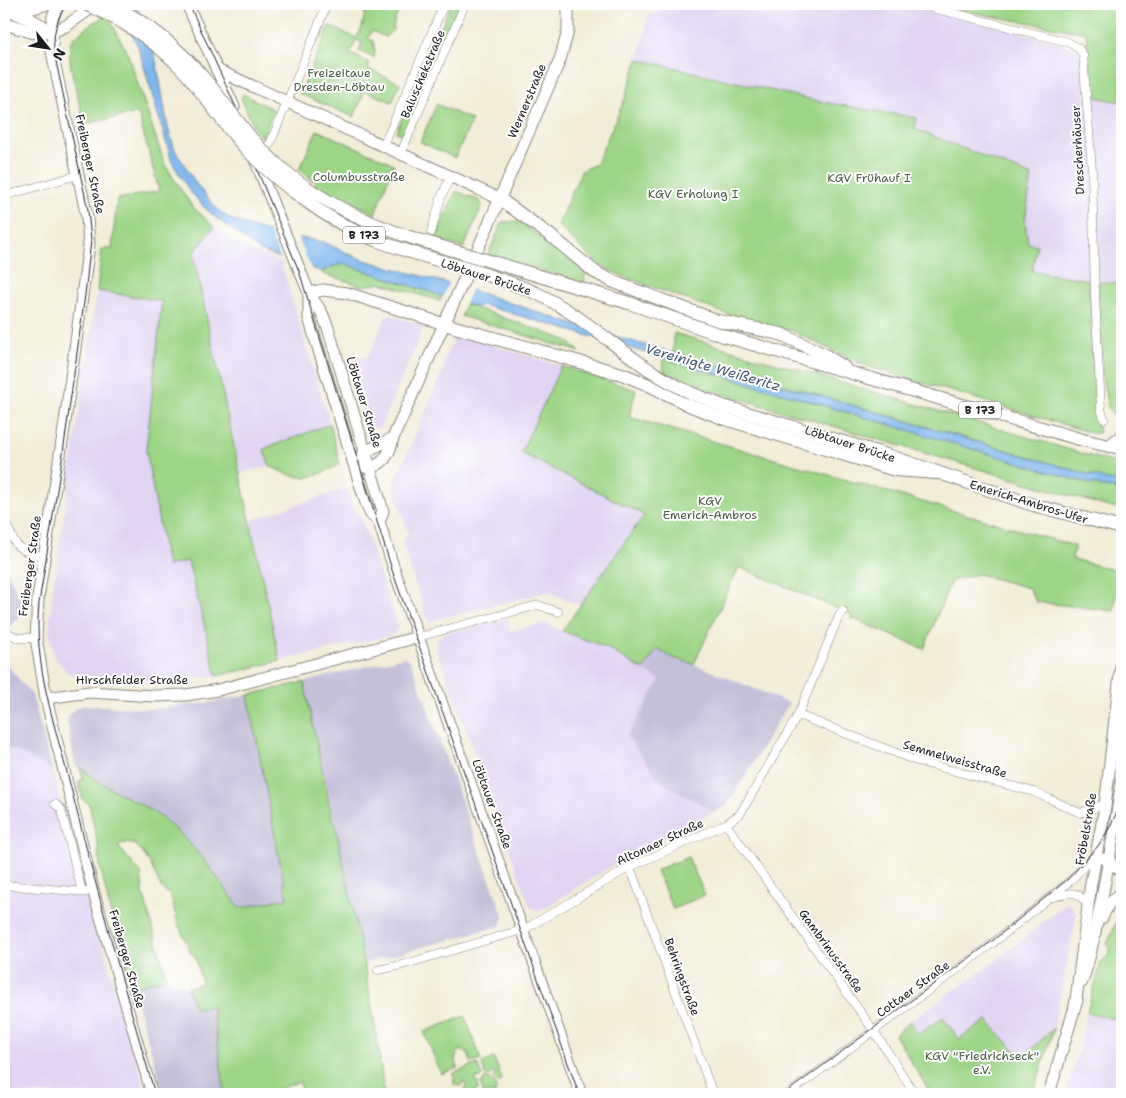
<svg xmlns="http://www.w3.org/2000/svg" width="1126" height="1098" font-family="'Shantell Sans',sans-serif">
  <rect width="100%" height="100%" fill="#fff"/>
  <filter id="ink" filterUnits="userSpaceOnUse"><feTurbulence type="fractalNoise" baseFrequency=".02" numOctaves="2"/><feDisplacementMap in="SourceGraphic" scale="10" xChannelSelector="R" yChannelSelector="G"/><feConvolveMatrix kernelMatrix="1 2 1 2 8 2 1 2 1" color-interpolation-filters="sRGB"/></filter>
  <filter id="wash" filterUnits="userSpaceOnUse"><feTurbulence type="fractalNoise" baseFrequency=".0096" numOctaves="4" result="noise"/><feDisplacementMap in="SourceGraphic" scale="20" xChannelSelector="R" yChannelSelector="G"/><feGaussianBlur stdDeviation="1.12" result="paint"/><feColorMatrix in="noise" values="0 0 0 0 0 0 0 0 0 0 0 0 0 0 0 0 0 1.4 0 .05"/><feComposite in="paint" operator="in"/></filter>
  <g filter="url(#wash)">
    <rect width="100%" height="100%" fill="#f2edd8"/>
    <g fill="#e1d4f3">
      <path d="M669 4H917L1078 48 1086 96 1122 102V285L1032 271 1037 245 1028 243 1025 220 1032 176 915 129 916 118 817 101 638 59 649 13 653 14Z"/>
      <path d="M214 227 226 237 249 250 281 262 330 424 266 448 264 450 270 466 241 473 193 254Z"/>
      <path d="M97 291 162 301 146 451 167 565 188 561 217 676 154 681 86 679 68 673 54 657 49 630 54 581Z"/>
      <path d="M387 314 424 326 423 330 380 428H369L350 360 368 357Z"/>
      <path d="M459 335 561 366 521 453 644 515 580 605 548 592 428 622 401 542 408 534 393 485 433 394 443 369 445 358 454 338Z"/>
      <path d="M347 488 354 508 361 518 398 626 397 630 393 635 280 661 251 520Z"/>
      <path d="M508 618 509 631 547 623 562 631 607 648 660 680 628 736 661 782 714 812 629 855 540 911 530 907 436 648 437 639 443 634Z"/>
      <path d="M4 746 52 769 146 1094H4Z"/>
      <path d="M1068 902 1077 914 1054 1028 1022 1058 987 1020 959 1040 919 1034 910 1021 997 960Z"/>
      <path d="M1087 1012 1122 1021V1094H1065L1078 1052Z"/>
    </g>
    <g fill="#c5c0da">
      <path d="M4 563 21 601 22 609 20 616 4 635Z"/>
      <path d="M657 648 671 657 694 664 789 703 727 806 714 812 661 782 627 736 660 680 643 670Z"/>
      <path d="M404 657 409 660 414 670 504 918 500 926 365 963 304 682Z"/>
      <path d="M4 661 32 695 52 769 4 746Z"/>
      <path d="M248 695 287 898 240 908 195 849 163 819 131 798 113 791 93 779 75 765 67 721 69 715 76 708 86 705 152 709 213 702Z"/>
      <path d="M167 978 187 988 195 1008 212 1007 225 1094H164L132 987Z"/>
    </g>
    <g fill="#9dd587" stroke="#5c7852">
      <path d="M367 4H402L394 21 393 30 386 37 372 31 368 38 373 41 375 51 374 58 359 51 362 43 356 40 350 54 370 63 368 69 400 83 392 102 365 91 354 117 300 94 329 26 357 38 362 27Z"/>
      <path d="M451 4H461L405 135 396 132Z"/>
      <path d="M925 4H1122V102L1093 97 1086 33Z"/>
      <path d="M107 14 128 54 165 165 191 205 214 227 193 254 280 661 217 676 188 561 167 566 146 451 162 301 97 291 102 249H112L117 199 159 191 138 113 85 124C81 107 63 54 72 40 79 31 97 21 107 14Z"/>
      <path d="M638 59 817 101 917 118 915 129 1032 176 1025 220 1028 243 1037 245 1032 271 1089 280 1096 416 1099 433H1092L883 371 857 362 792 331 729 315 617 274 598 264 557 225 582 170 596 164 624 101Z"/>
      <path d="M243 94 274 110 262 139 255 129 241 98Z"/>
      <path d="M437 104 472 120 455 158 420 142Z"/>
      <path d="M317 130 394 164 375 214 348 200 337 227 305 205 316 182 299 170Z"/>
      <path d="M456 191 480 201 482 206 464 248 435 239Z"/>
      <path d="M519 221 586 272 584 283 488 255 502 222Z"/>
      <path d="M345 264 442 296 440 301 381 283 363 286 323 274 322 272 333 266Z"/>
      <path d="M1098 281 1122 285V420L1120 423 1108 408 1102 376Z"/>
      <path d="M465 304 566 340 580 352 461 316Z"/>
      <path d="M674 333 1108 461 1122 464V482L1108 480 673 352Z"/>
      <path d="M663 358 1091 484 1122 491V507L1112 508 703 388 696 385V383L673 377 664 372Z"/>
      <path d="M561 366 636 390 629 417 1075 546 1072 559 1119 571 1114 611 1036 602 1029 588 978 574 951 581 924 649 851 618 852 615 739 567 694 664 671 657 657 649 643 670 607 648 562 631 644 515 521 453Z"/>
      <path d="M330 424 340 464C311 480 300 482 270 466L264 450 266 448Z"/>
      <path d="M304 682 333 822 335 823C353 913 375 1003 384 1094H302L300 1082 262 1094H225L212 1007 195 1008 187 988 202 983 195 956 191 953 177 921 171 897 160 886 150 863 140 849 134 844 121 843 119 847 121 850 141 873 143 893 167 978 132 987 110 910 100 866 98 845 89 804 83 800 78 782 83 779 80 767C105 789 136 799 162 818 194 842 216 877 240 908L287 898 248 695Z"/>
      <path d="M688 857 705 895 673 909 656 870Z"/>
      <path d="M1122 909V1021L1087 1012 1101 962 1108 956 1109 949 1107 944Z"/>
      <path d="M465 1016 481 1060 471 1063 468 1053 460 1050 455 1058 458 1068 441 1074 424 1032Z"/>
      <path d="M943 1017 959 1039 987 1020 1022 1058 1054 1028 1033 1094H931L895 1035 910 1021 919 1034Z"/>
      <path d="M494 1058 502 1080 498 1083 493 1078 495 1074 492 1072 490 1076 485 1075 482 1063Z"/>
      <path d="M477 1064 483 1076 480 1079 476 1078 475 1081 478 1083V1090L470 1093 465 1088 466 1084 463 1082 461 1086 454 1085V1073Z"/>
      <path d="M485 1078C494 1079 498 1086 495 1094L483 1093 481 1085Z"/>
    </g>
    <path fill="#7cb6ed" stroke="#4c6984" d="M116 4H136L150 40 157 64 168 128 175 150 197 185 215 207 230 219 263 231 323 242 361 259 475 291 573 324 1108 480 1122 482V491L1091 484 483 305 475 307 345 264 333 266 322 272 260 251 219 220 205 208 189 190 172 162 138 46Z"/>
    <g fill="#f2edd8">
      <path d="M268 229 297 235 312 271 281 260Z"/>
      <path d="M449 282 472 288 464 306 442 298Z"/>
    </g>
  </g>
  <g filter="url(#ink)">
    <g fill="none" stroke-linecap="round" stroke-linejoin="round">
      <g stroke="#87847a" stroke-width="9">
        <g id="street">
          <path d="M917 4 1068 42 1078 48 1083 55 1092 170 1095 297 1101 409 1104 419"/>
          <path d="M384 145 444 4"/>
          <path d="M261 151 270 144 327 4"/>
          <path d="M401 153 465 4"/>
          <path d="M4 196 78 175"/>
          <path d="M431 232 441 198 451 176"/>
          <path d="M4 519C16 546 14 550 45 557"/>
          <path d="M4 631 18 638H36"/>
          <path d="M418 637 538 605 558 612"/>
          <path d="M798 715 917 761 1034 792 1050 799 1080 813 1105 804"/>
          <path d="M55 804 61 809 82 892"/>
          <path d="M726 824 874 1031 915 1094"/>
          <path d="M630 867 713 1094"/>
          <path d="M4 885 86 892"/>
          <path d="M1053 897C1071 892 1077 889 1088 906"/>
          <path d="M378 970 402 965 525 929 630 867 726 824 740 814 798 715 839 616 843 611"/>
          <path d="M788 1094 993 943 1070 881 1095 855"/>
        </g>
      </g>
      <g stroke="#87847a" stroke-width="13">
        <g id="secondary">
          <path d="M59 4 53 16 52 52 87 217 89 245 65 422 38 598 36 638 46 698 94 893 152 1094"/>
          <path d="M187 4 234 107"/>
          <path d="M52 32 66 26 97 4"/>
          <path d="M217 70 500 199"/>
          <path d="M254 157 309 293 322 313 328 328 383 511 379 522"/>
          <path d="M477 251 560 60 568 31V4"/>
          <path d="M309 293V318L364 497 370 513 379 522 395 572 581 1094"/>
          <path d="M309 293 323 290 347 293 444 324"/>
          <path d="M1109 446 1122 449"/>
          <path d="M361 457C366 449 383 444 393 438"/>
          <path d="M364 467C382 469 390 454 393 438L467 273"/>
          <path d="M46 698 89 692 154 696 186 695 218 690 418 637"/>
          <path d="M1104 859 1122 871"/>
          <path d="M1102 918 1108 905 1122 892"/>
          <path d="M1082 982C1092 953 1097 923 1103 892 1110 855 1117 817 1122 779"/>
          <path d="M1075 1007 1091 883 1105 807 1122 657"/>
          <path d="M1049 1094 1077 1000"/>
        </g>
      </g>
      <g stroke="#87847a" stroke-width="14">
        <g id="primary">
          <path d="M4 8 30 19 52 32"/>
          <path d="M16 12 46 4"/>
          <path d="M4 23 32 32H52"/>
          <path d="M500 199 551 236 595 272 614 282 718 321 781 334 825 355 844 367"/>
          <path d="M444 324 622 374 649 385 691 406 722 418 895 470 937 473"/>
          <path d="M724 336 1083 440 1109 446 1122 436"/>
          <path d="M691 393 723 406 890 456 1033 505 1122 528"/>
        </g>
      </g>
      <use href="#street" stroke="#fff" stroke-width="8"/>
      <use href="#secondary" stroke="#fff" stroke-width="11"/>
      <use href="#primary" stroke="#fff" stroke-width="12"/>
      <g stroke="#1c1c1c" stroke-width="1">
        <path d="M67 4C56 18 53 35 54 52L88 210 91 240 85 295 63 453 39 603C33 664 55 725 70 784 96 888 125 991 155 1094"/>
        <path d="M189 4 239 114"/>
        <path d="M255 165 299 271 393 573 579 1094"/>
        <path d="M784 1094 992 941 1068 879 1098 846 1110 827 1122 801"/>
      </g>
      <g stroke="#87847a" stroke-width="14" stroke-linecap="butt">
        <g id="primary-bridge">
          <path d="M85 4C121 19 154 40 182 69 200 88 214 111 231 131 251 157 276 179 302 198 326 216 353 232 381 242 432 261 486 271 536 293 572 310 601 335 633 358 651 372 670 383 691 393"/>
          <path d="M111 4C146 22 178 47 203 77 224 101 241 128 263 151 303 192 352 217 406 236L629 303 724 336"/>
        </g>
      </g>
      <use href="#primary-bridge" stroke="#fff" stroke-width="12"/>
    </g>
  </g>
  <g text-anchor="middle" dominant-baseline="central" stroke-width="4" stroke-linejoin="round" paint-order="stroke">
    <g fill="#fff" stroke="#606060" stroke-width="1">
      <rect x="343" y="226.5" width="42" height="17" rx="4"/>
      <rect x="959" y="401.5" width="42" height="17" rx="4"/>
    </g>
    <g font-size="11" font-weight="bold" fill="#1c1c1c">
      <text x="364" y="235">B 173</text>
      <text x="980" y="410">B 173</text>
    </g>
    <g font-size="12" fill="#495d41" stroke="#fff">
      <text x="339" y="73">Freizeitaue<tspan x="339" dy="14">Dresden-Löbtau</tspan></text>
      <text x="359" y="177">Columbusstraße</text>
      <text x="869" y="178">KGV Frühauf I</text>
      <text x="693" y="194">KGV Erholung I</text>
      <text x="710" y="501">KGV<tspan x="710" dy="14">Emerich-Ambros</tspan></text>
      <text x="982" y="1056">KGV "Friedrichseck"<tspan x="982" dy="14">e.V.</tspan></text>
    </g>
    <g font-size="12" fill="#1c1c1c" stroke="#fff">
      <text transform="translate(423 74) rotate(-67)">Baluschekstraße</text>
      <text transform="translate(527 101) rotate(-67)">Wernerstraße</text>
      <text transform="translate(1078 150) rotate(-93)">Drescherhäuser</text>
      <text transform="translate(90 164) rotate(78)">Freiberger Straße</text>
      <text transform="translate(486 277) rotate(18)">Löbtauer Brücke</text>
      <text transform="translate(364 402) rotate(73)">Löbtauer Straße</text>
      <text transform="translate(850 444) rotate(18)">Löbtauer Brücke</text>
      <text transform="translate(1029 502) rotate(17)">Emerich-Ambros-Ufer</text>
      <text transform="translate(30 566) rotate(-82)">Freiberger Straße</text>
      <text x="132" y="680">Hirschfelder Straße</text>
      <text transform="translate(955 759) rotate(16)">Semmelweisstraße</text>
      <text transform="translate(492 804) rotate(70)">Löbtauer Straße</text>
      <text transform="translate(1086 829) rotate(-80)">Fröbelstraße</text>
      <text transform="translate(660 842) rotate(-25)">Altonaer Straße</text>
      <text transform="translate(831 951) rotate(54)">Gambrinusstraße</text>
      <text transform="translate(127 959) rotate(74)">Freiberger Straße</text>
      <text transform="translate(682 977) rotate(70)">Behringstraße</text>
      <text transform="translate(913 989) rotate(-36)">Cottaer Straße</text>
    </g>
    <g font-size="14" font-style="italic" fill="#425a70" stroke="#fff">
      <text transform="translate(713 367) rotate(16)">Vereinigte Weißeritz</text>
    </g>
  </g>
  <rect width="1126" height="1098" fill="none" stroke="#fff" stroke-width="20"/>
  <g transform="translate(48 48) rotate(120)" stroke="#ffffff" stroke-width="4" paint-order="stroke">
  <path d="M0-4L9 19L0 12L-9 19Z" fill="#1c1c1c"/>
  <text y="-8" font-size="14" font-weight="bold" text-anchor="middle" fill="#1c1c1c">N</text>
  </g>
</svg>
